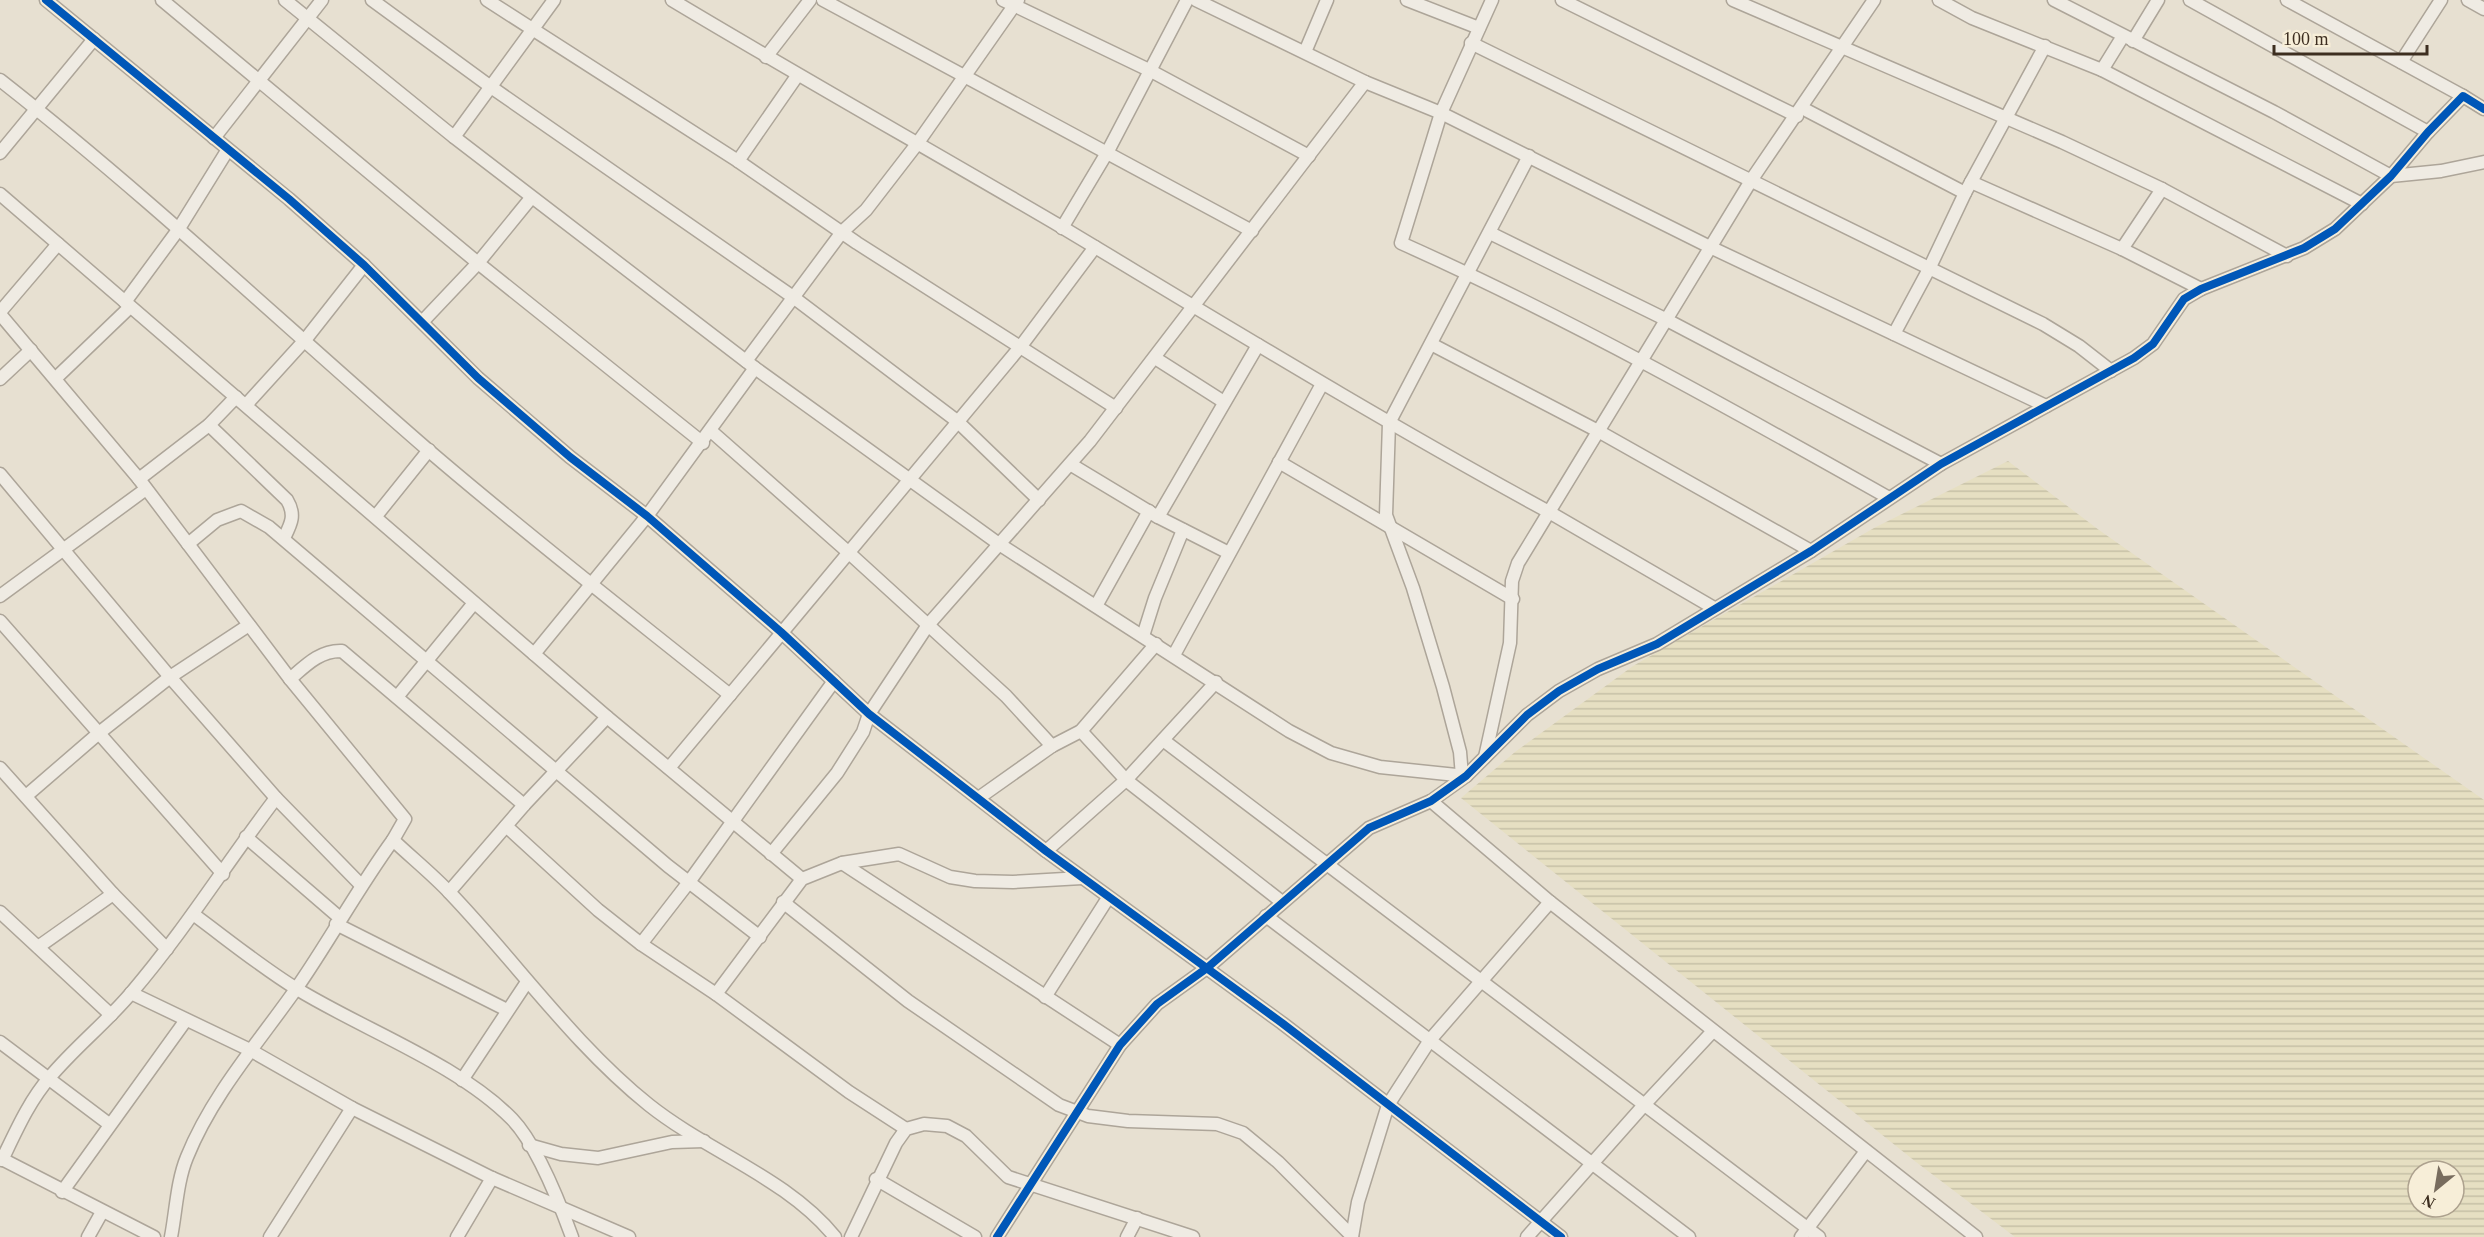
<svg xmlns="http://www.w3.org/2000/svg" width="2484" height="1237" font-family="'Times New Roman',serif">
  <defs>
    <pattern id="farmland-rules" width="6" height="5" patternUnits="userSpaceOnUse" patternTransform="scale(1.5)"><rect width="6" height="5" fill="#e6dfc2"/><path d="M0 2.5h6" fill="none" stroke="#c6c0a6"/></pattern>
  </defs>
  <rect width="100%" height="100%" fill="#e7e0d1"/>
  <path fill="url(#farmland-rules)" fill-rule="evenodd" d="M2008 461 2099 530 2484 800V1237H2015L1916 1162 1461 798 1515 752 1633 666 1874 528ZM2418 1171H2454V1207H2418Z"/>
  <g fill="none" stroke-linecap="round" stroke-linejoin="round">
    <g stroke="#ada599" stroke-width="15">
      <g id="street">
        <path d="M46 0 289 199 364 265 478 378 570 457 647 516 781 632 869 714 1046 851 1282 1023 1561 1237"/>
        <path d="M162 0 478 263 703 443"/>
        <path d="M285 0 454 137 755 368 999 544 1289 731 1331 753 1380 767 1466 776"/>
        <path d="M372 0 491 87 793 297 957 421 1039 500"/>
        <path d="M487 0 738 161 857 243 1116 408"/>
        <path d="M672 0C802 78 934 152 1065 229 1225 325 1385 423 1549 512L1752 179 1874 0"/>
        <path d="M823 0 1252 231"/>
        <path d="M1003 0 1151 71 1309 156"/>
        <path d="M1196 0 1365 82 1441 113 1710 247 2046 406"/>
        <path d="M1407 0 1479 28"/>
        <path d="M1492 0 1441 113 1401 243C1569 318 1729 408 1889 498"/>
        <path d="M1562 0 1797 116"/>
        <path d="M1733 0 2062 142 2162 189 2287 256"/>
        <path d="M1939 0 1972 18 2102 70 2362 204"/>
        <path d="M2054 0 2274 112 2391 176 2441 171 2484 162"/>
        <path d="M2190 0 2428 132"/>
        <path d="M2287 0 2463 96"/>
        <path d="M2468 0 2484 9"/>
        <path d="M2133 41 2158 0"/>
        <path d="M1471 43 2043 324 2079 346 2111 371"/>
        <path d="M1305 52 1327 0"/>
        <path d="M766 57 810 0"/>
        <path d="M2401 62 2441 0"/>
        <path d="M2102 70 2123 36"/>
        <path d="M0 80C148 196 286 327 428 450 527 535 629 614 730 695"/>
        <path d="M1802 108 1965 193"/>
        <path d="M454 137 554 0"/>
        <path d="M214 138 322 0"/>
        <path d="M0 153 94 39"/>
        <path d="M738 161 797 76"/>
        <path d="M1971 182 2122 249 2201 289"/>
        <path d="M0 194 607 717 802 879"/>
        <path d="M1062 228 1108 151 1187 0"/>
        <path d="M1490 233 1665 319 1941 464"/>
        <path d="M2122 249 2162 189"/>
        <path d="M125 302 178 230 227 151"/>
        <path d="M0 312 58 244"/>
        <path d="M0 314 139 479 290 679 405 819 393 840C412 858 432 874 450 893 517 963 573 1044 649 1105 708 1152 787 1178 835 1237"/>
        <path d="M423 321 478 263 531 198"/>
        <path d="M1894 334 1929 269 1965 193 2045 46"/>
        <path d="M1431 344 1598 431 1811 551"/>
        <path d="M1155 358 1224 402"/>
        <path d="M746 361 842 232 866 210 917 144 1018 0"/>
        <path d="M56 378 130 307"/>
        <path d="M0 379 31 350"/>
        <path d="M246 405 305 340 364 265"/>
        <path d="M209 425 287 500C296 515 291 524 284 538"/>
        <path d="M711 431 848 552 1006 696 1052 746"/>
        <path d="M1279 462 1513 599"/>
        <path d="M1070 464 1158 517 1229 553"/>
        <path d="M0 474 170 677 276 798 361 885"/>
        <path d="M139 479 209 425 236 397"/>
        <path d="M376 516 429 450"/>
        <path d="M1158 517 1258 345"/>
        <path d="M188 544 217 520 241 511 269 527 668 866 760 937"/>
        <path d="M0 596 146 489"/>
        <path d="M1096 606 1149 511"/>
        <path d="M0 621 223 874"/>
        <path d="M1143 636 1155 598 1183 530"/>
        <path d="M534 654 647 516 755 368"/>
        <path d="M1174 655 1322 384"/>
        <path d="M290 679C305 666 320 650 342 651L524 805"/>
        <path d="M397 697 474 603"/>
        <path d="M1081 731 1126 780 1282 902"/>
        <path d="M1163 740 1819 1237"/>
        <path d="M1485 757 1510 643 1512 581 1518 563 1549 512 1714 608"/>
        <path d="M0 768 113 894 167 949"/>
        <path d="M669 768 1021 346 1095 247"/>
        <path d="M1462 776 1460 752 1443 687 1413 588 1386 515 1389 423 1529 156"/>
        <path d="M26 796 99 733 170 677 249 625"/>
        <path d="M980 797 1052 746 1081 731 1156 644"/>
        <path d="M1431 801 1550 902 1976 1237"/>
        <path d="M506 826 598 910 641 944 716 994 849 1092 906 1129"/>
        <path d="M246 837 340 918"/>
        <path d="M1046 851 1126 780 1216 682"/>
        <path d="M771 854 837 773 863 732 869 714 928 625 1090 441 1365 82"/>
        <path d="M842 863 1120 1045"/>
        <path d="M449 892 524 805 607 717"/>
        <path d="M783 902 908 1001 1059 1105 1088 1116 1128 1121 1217 1124 1243 1133 1278 1162 1352 1236"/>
        <path d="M0 912 111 1015"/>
        <path d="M193 914C227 939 261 967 297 989 364 1030 458 1064 512 1119 536 1144 560 1204 572 1237"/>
        <path d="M1266 916 1689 1237"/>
        <path d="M336 924 507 1010"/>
        <path d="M641 944 689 882 834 681"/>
        <path d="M38 947 113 894"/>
        <path d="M131 993 250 1050 352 1108 492 1178 629 1237"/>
        <path d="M716 994 802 879 842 863 899 854 950 877 975 881 1013 882 1082 878"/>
        <path d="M1045 997 1108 898"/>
        <path d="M0 1042 109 1124"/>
        <path d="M462 1080 527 982"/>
        <path d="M529 1145 561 1154 598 1158 672 1142 704 1141"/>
        <path d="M0 1158 154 1237"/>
        <path d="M2 1160C16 1131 29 1101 50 1077 75 1047 107 1022 132 992 185 930 227 862 276 798"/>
        <path d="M876 1179 975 1237"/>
        <path d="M62 1192 186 1020"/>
        <path d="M88 1237 102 1212"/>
        <path d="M171 1237C176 1211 177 1181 187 1157 212 1095 258 1043 296 989 330 940 358 888 393 840"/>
        <path d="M270 1237 352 1108"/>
        <path d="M457 1237 492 1178"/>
        <path d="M851 1237 896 1143 906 1129 924 1124 947 1126 966 1136 1008 1177 1193 1237"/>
        <path d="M997 1237 1120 1045 1157 1004 1207 968 1369 828 1431 801 1466 776 1527 715 1559 691 1598 669 1657 644 1811 551 1941 464 2134 358 2153 344 2184 299 2201 289 2304 248 2335 229 2391 176 2428 132 2463 96 2484 109"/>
        <path d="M1127 1237 1137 1218"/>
        <path d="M1352 1237 1358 1202 1388 1105 1430 1040 1550 902"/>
        <path d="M1527 1237 1644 1105 1713 1031"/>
        <path d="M1801 1237 1866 1151"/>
      </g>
    </g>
    <use href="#street" stroke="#efebe3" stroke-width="12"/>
    <g stroke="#f7eed8" stroke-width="11">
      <g id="cycleway">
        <path d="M46 0 289 199 364 265 478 378 570 457 647 516 781 632 869 714 1046 851 1282 1023 1561 1237"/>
        <path d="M997 1237 1120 1045 1157 1004 1207 968 1369 828 1431 801 1466 776 1527 715 1559 691 1598 669 1657 644 1811 551 1941 464 2134 358 2153 344 2184 299 2201 289 2304 248 2335 229 2391 176 2428 132 2463 96 2484 109"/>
      </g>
    </g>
    <use href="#cycleway" stroke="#0057b8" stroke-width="8"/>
  </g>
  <g transform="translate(2436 1189) rotate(210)"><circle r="28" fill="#f7eed8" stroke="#ada18e" stroke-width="1.5"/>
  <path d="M0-4.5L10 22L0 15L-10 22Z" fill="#786c5e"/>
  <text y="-9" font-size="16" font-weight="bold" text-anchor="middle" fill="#3d2e20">N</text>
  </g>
  <path d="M2274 45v9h153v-9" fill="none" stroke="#3d2e20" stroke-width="3"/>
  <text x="2283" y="45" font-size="18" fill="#3d2e20" stroke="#f7eed8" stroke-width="4.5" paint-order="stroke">100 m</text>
</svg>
